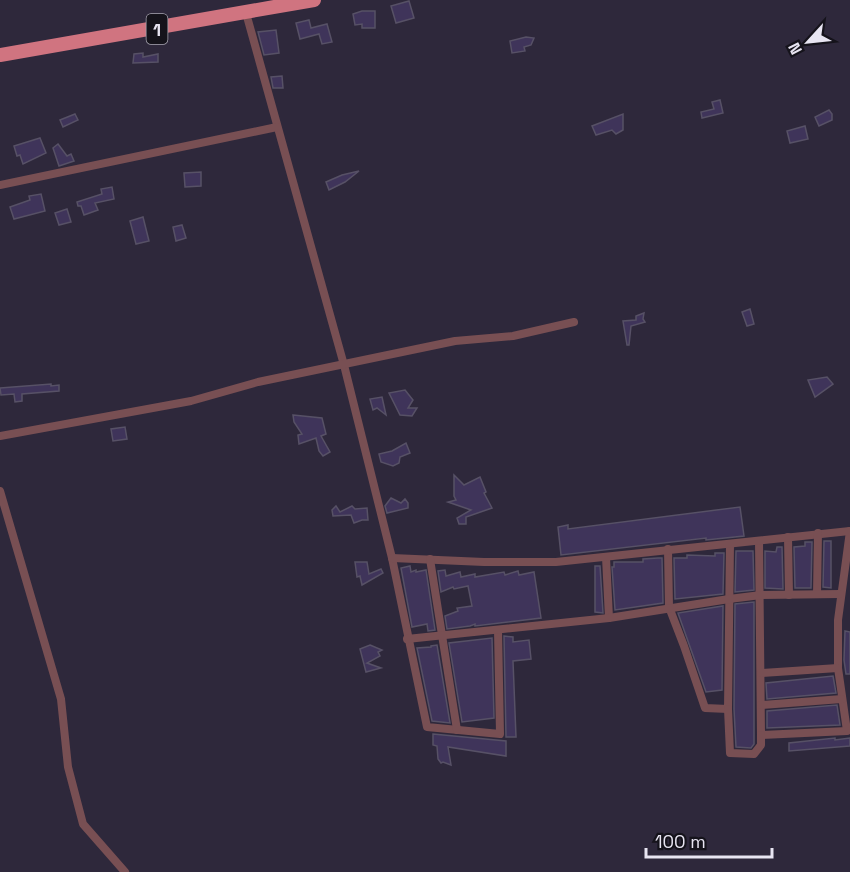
<svg xmlns="http://www.w3.org/2000/svg" width="850" height="872" font-family="'Space Grotesk',sans-serif">
  <rect width="100%" height="100%" fill="#2e283b"/>
  <g fill="#3f345a" stroke="#575166" stroke-width="1.5">
    <path d="M409 1 414 18 396 23 391 6Z"/>
    <path d="M362 11H375V28H362V24L355 25 353 14Z"/>
    <path d="M309 20 311 28 327 24 332 42 322 44 319 34 300 39 296 23Z"/>
    <path d="M276 30 279 53 264 55 258 32Z"/>
    <path d="M526 37 534 38 531 45 524 47 525 51 512 53 510 41Z"/>
    <path d="M143 53V57L158 54V62L133 63 134 54Z"/>
    <path d="M282 76 283 88H273L271 77Z"/>
    <path d="M720 100 723 113 702 118 701 112 714 109 712 102Z"/>
    <path d="M829 110 832 114V120L819 126 815 117Z"/>
    <path d="M75 114 78 120 63 127 60 120Z"/>
    <path d="M623 114V130L616 134 612 130 596 135 592 126Z"/>
    <path d="M805 126 808 139 790 143 787 131Z"/>
    <path d="M40 138 46 153 23 164 20 155 17 156 14 146Z"/>
    <path d="M58 144 67 156 71 154 74 161 59 166 53 148Z"/>
    <path d="M359 171 345 182 329 190 326 182 342 175Z"/>
    <path d="M201 172V186L185 187 184 173Z"/>
    <path d="M112 187 114 199 95 203 98 210 84 215 81 206H78L77 202 102 194 101 189Z"/>
    <path d="M41 194 45 211 14 219 10 207 30 200 29 196Z"/>
    <path d="M67 209 71 222 59 225 55 213Z"/>
    <path d="M143 217 149 241 136 244 130 221Z"/>
    <path d="M182 225 186 238 176 241 173 227Z"/>
    <path d="M750 309 754 324 747 326 742 312Z"/>
    <path d="M644 313 643 319 645 322 631 326 629 345H627L623 321 636 320V316Z"/>
    <path d="M827 377 833 384 815 397 808 380Z"/>
    <path d="M51 384V386L59 385V391L22 394V401L15 402 14 394 1 395 0 388Z"/>
    <path d="M405 390 413 400 408 408H417L412 416 400 415 389 393Z"/>
    <path d="M382 397 386 415 377 408 373 410 370 399Z"/>
    <path d="M293 415 322 418 326 434 321 436 330 452 323 456 319 451 316 438 299 444 298 435 302 434 294 422Z"/>
    <path d="M125 427 127 439 113 441 111 429Z"/>
    <path d="M406 443 410 453 400 457 399 463 393 466 381 462 379 454 392 451Z"/>
    <path d="M454 475 464 485 480 477 486 492 484 493 492 508 466 517V524H459L457 518 471 510 448 502 456 500 454 496Z"/>
    <path d="M391 498 401 503 405 499 408 503V508L387 513 385 506Z"/>
    <path d="M336 506 340 512 352 506 355 509 367 508 368 520H362L354 523 351 515 333 516 332 510Z"/>
    <path d="M740 507 744 536 706 540V538L561 555 558 527 568 525V529Z"/>
    <path d="M824 541H831V588L823 587Z"/>
    <path d="M805 542H812L811 588H795L794 547 805 546Z"/>
    <path d="M777 547H782L783 589 765 588V551L776 552Z"/>
    <path d="M736 551H753L754 590 735 592Z"/>
    <path d="M715 553H724L723 594 675 599 674 558H687V555L715 556Z"/>
    <path d="M658 558H662L663 603 615 610 612 567H614V562H643V559Z"/>
    <path d="M355 562H367L369 574 381 569 383 573 362 585 360 576 357 577Z"/>
    <path d="M410 566 411 572 416 570V572L426 570 435 630 428 631 427 624 412 627 401 568Z"/>
    <path d="M595 566H600L603 613 595 612Z"/>
    <path d="M445 570 446 576 460 572 461 577 475 574V577L504 572 505 575 518 571 519 575 534 572 541 618 475 626V624L470 626 447 629 445 616 458 611 457 608 472 606 468 586 454 589 453 587 441 592 438 571Z"/>
    <path d="M754 602V744L751 748 736 747 734 709 735 604Z"/>
    <path d="M723 606 722 690 706 692 678 613Z"/>
    <path d="M845 631 850 632V674H846L844 660Z"/>
    <path d="M504 636 513 637V642L529 640 531 659 513 661 516 737H506Z"/>
    <path d="M492 638 494 718 462 722 449 643Z"/>
    <path d="M370 645 382 650 378 652 380 656 367 663 381 668 366 672 360 649Z"/>
    <path d="M437 645 450 723 432 721 417 648 431 647V646Z"/>
    <path d="M833 676 836 693 767 699 766 683Z"/>
    <path d="M837 705 840 725 767 728V711Z"/>
    <path d="M433 734 506 741V756L448 747 451 765 443 762 441 763 438 759 437 746 433 745Z"/>
    <path d="M835 738V740L850 738V746L789 751V743Z"/>
  </g>
  <g fill="none" stroke-linecap="round" stroke-linejoin="round">
    <g stroke="#784f53" stroke-width="8">
      <path d="M246 13 344 365 392 558 427 727 500 734 498 630"/>
      <path d="M0 185 277 127"/>
      <path d="M0 436 191 401 258 382 455 341 513 336 574 322"/>
      <path d="M0 491 61 699 68 767 83 824 125 872"/>
      <path d="M788 537 789 595"/>
      <path d="M759 541 761 735 847 731 838 668V620L850 531"/>
      <path d="M668 549 669 607 684 646 705 708 728 709 730 544"/>
      <path d="M606 557 609 618"/>
      <path d="M392 558 484 562H556L850 531"/>
      <path d="M430 559 457 730"/>
      <path d="M817 594 818 533"/>
      <path d="M407 639 609 618 729 599 761 595 840 594"/>
      <path d="M761 673 838 668"/>
      <path d="M761 705 842 699"/>
      <path d="M728 709 730 753 754 754 761 745V735"/>
    </g>
    <path stroke="#d07480" stroke-width="14" d="M0 55 314 0"/>
  </g>
  <g text-anchor="middle" dominant-baseline="central" stroke-width="6" stroke-linejoin="round" paint-order="stroke">
    <rect fill="#15131b" stroke="#a9a6b2" stroke-width="1.5" x="146.5" y="14" width="21" height="30" rx="4.5"/>
    <g font-size="18" font-weight="bold" fill="#e8e5f2">
      <text x="157" y="29">1</text>
    </g>
  </g>
  <g transform="translate(808 42) rotate(243)" stroke="#15131b" stroke-width="4.5" paint-order="stroke">
  <path d="M0-4.5L10 22L0 15L-10 22Z" fill="#e8e5f2"/>
  <text y="-9" font-size="16" font-weight="bold" text-anchor="middle" fill="#e8e5f2">N</text>
  </g>
  <path d="M646 848v9h126v-9" fill="none" stroke="#e8e5f2" stroke-width="3"/>
  <text x="655" y="848" font-size="18" fill="#e8e5f2" stroke="#15131b" stroke-width="4.5" paint-order="stroke">100 m</text>
</svg>
